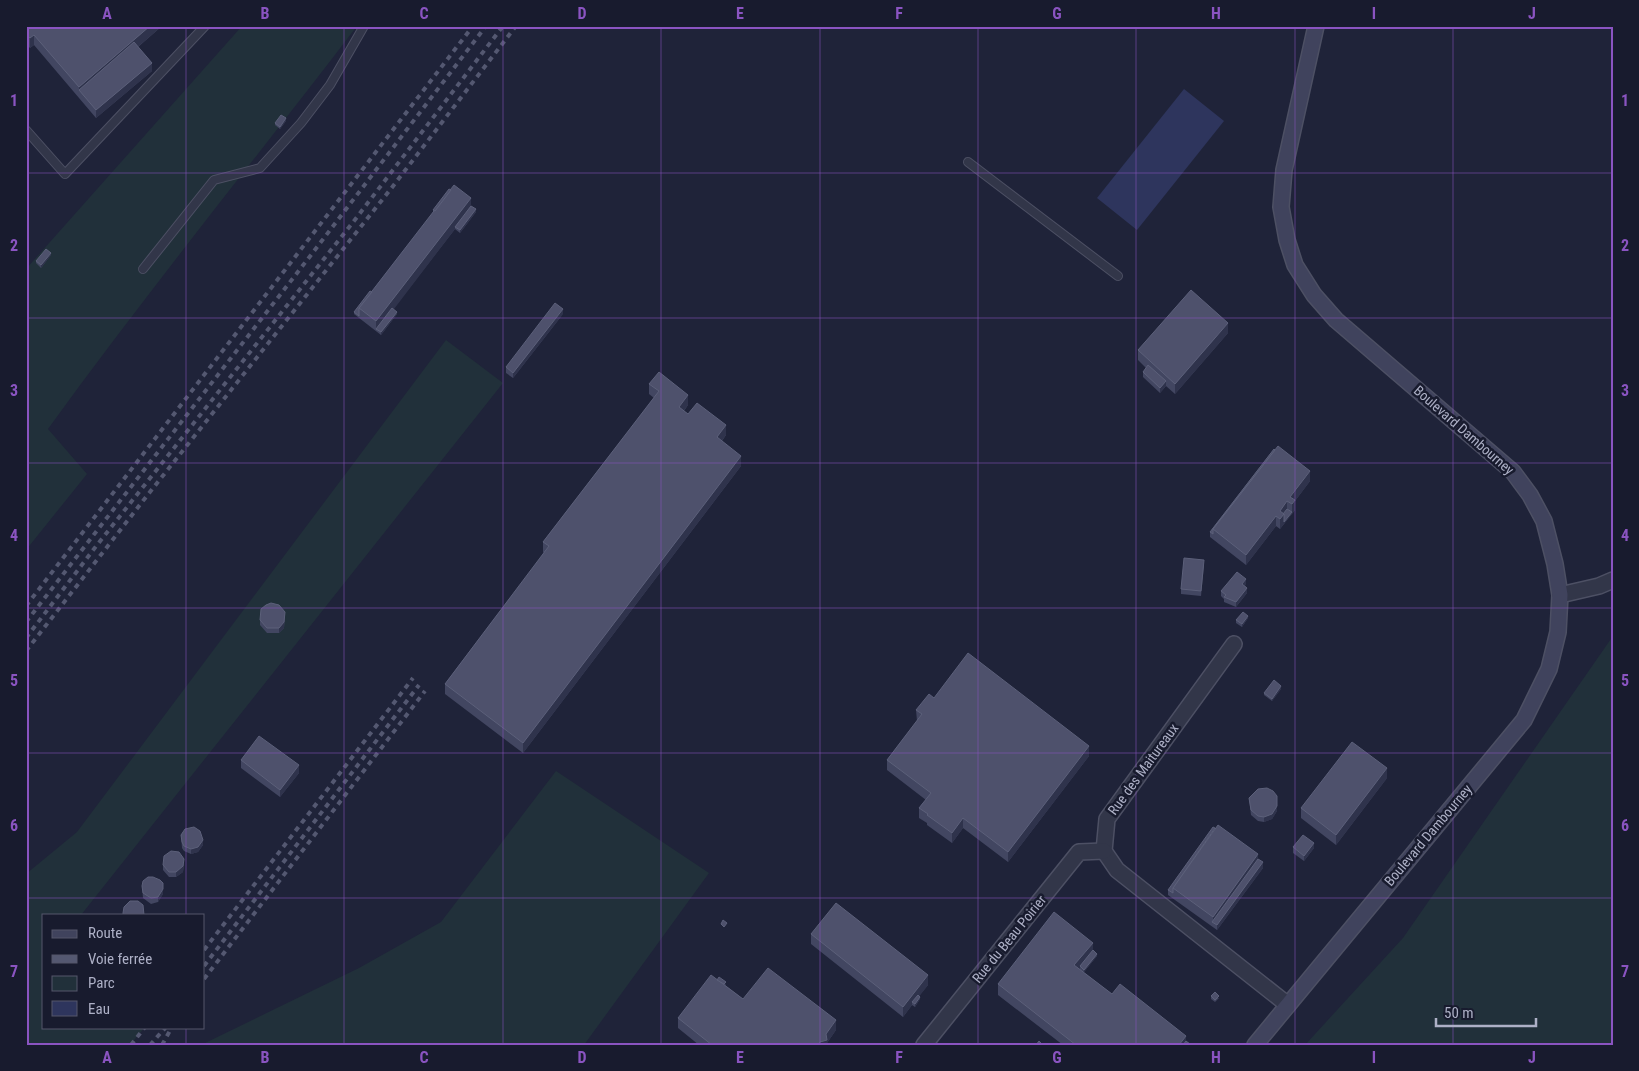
<svg xmlns="http://www.w3.org/2000/svg" width="1639" height="1071" font-family="'Roboto Condensed',sans-serif">
  <rect width="100%" height="100%" fill="#1f2339"/>
  <g fill="#21303a">
    <path d="M242 26H357C254 161 147 292 48 429L87 474 26 550V269Z"/>
    <path d="M446 340 503 383 81 915H44V1027H145L130 1045H26V874L77 832Z"/>
    <path d="M1613 636V1045H1305L1403 938Z"/>
    <path d="M556 771 709 873 584 1045H201L359 968 441 922Z"/>
  </g>
  <path fill="#2e355d" d="M1184 89 1224 121 1137 230 1097 198Z"/>
  <g fill="none" stroke-linecap="round" stroke-linejoin="round">
    <g stroke="#4d5064" stroke-width="10">
      <g id="lane">
        <path d="M26 130 65 174 205 26"/>
        <path d="M968 162 1118 276"/>
        <path d="M143 269 214 180 260 168 301 123 330 85 364 26"/>
      </g>
    </g>
    <g stroke="#4d5064" stroke-width="18">
      <g id="street">
        <path d="M1560 595 1599 586 1613 580"/>
        <path d="M1234 644 1107 819 1104 851 1117 870 1288 1005"/>
        <path d="M924 1045 1079 852 1104 851"/>
      </g>
    </g>
    <g stroke="#4d5064" stroke-width="18">
      <path id="secondary" d="M1255 1045 1524 720 1549 669 1558 632 1560 595 1555 564 1544 521 1530 495 1513 472 1336 320 1314 295 1295 265 1287 240 1281 207 1284 170 1316 26"/>
    </g>
    <use href="#lane" stroke="#323649" stroke-width="8"/>
    <use href="#street" stroke="#323649" stroke-width="15"/>
    <use href="#secondary" stroke="#40435d" stroke-width="15"/>
    <g stroke="#545871" stroke-width="4" stroke-dasharray="5 5" stroke-linecap="butt">
      <path d="M26 606 473 26"/>
      <path d="M26 622 311 255 486 26"/>
      <path d="M26 638 97 545 354 221 503 26"/>
      <path d="M26 651 146 497 390 190 516 26"/>
      <path d="M204 950 413 678"/>
      <path d="M204 966 419 685"/>
      <path d="M204 979 425 691"/>
      <path d="M131 1045 145 1027"/>
      <path d="M150 1045 166 1027"/>
      <path d="M162 1045 172 1027"/>
    </g>
  </g>
  <g fill="#424661">
    <path d="M26 26H162L138 47 152 71 96 118 34 45 30 48 26 44Z"/>
    <path d="M286 121 280 129 275 125V123Z"/>
    <path d="M471 206 476 212 460 233 455 229 393 309 397 314 381 335 354 314V312L372 292 433 213V210Z"/>
    <path d="M51 255 41 268 36 263V261Z"/>
    <path d="M563 314 513 378 506 373V367Z"/>
    <path d="M1228 333 1175 394 1166 386 1160 393 1143 377V372L1146 368 1138 360V350Z"/>
    <path d="M649 384 688 405 684 411 688 414 726 435 722 441 741 466 523 753 445 694V684L544 553 543 552V542L654 398 649 394Z"/>
    <path d="M1274 449 1310 481 1295 501V510L1280 529 1276 526 1246 565 1210 537V532Z"/>
    <path d="M1204 565 1201 596 1181 594V589Z"/>
    <path d="M1246 584 1245 585 1247 593 1236 607 1224 602V599L1221 596V591Z"/>
    <path d="M285 617 284 628 279 633H267L260 625V620Z"/>
    <path d="M1248 618 1242 627 1236 623V620Z"/>
    <path d="M1281 689 1272 701 1264 695V693Z"/>
    <path d="M934 698 1089 756 1008 862 963 828 952 843 927 825V823L919 818V808L926 800 887 770V760L917 721 916 710Z"/>
    <path d="M241 760 299 773 280 797 241 768Z"/>
    <path d="M1387 778 1336 845 1301 818V808Z"/>
    <path d="M1249 798 1277 811 1272 819 1264 822 1258 821 1251 815Z"/>
    <path d="M181 835 203 845 198 852 191 854 184 851 182 848Z"/>
    <path d="M1293 847 1314 848 1304 861 1293 853Z"/>
    <path d="M1258 859 1263 868 1217 930 1168 895V890Z"/>
    <path d="M184 864 183 872 176 877H169L163 870V865Z"/>
    <path d="M142 886 163 894 158 902 151 904 143 898Z"/>
    <path d="M811 934 928 985 919 996 920 999 915 1007 912 1005 903 1017 811 944Z"/>
    <path d="M1093 950 1097 956 1084 972 1079 969 1112 994 1186 1041 1190 1045H1063L998 995V984Z"/>
    <path d="M717 980 726 984 725 985 743 999 836 1030 827 1043V1045H699L678 1028V1018Z"/>
    <path d="M1211 996 1219 998 1215 1002 1211 999Z"/>
  </g>
  <g fill="#2f334c">
    <path d="M150 26H162L83 94 79 90V87Z"/>
    <path d="M34 35V45L30 48V38Z"/>
    <path d="M152 63V71L96 118V110Z"/>
    <path d="M286 118V121L280 129V127Z"/>
    <path d="M471 198V208L455 227V229L378 330 376 329V321Z"/>
    <path d="M476 209V212L460 233V230Z"/>
    <path d="M51 253V255L41 268V265Z"/>
    <path d="M563 309V314L513 378V373Z"/>
    <path d="M397 312V314L381 335V332Z"/>
    <path d="M1228 323V333L1175 394V384Z"/>
    <path d="M1166 381V386L1160 393V388Z"/>
    <path d="M688 395V405L679 417V407Z"/>
    <path d="M726 425V435L717 447V437Z"/>
    <path d="M741 456V466L523 753V743Z"/>
    <path d="M1310 471V481L1295 501V510L1280 529V511L1287 501V511L1292 512V504L1290 497Z"/>
    <path d="M1276 516V526L1246 565V555Z"/>
    <path d="M1246 579V584L1242 589V584Z"/>
    <path d="M1247 588V593L1236 607V602Z"/>
    <path d="M285 612 284 628 279 633V628Z"/>
    <path d="M1248 616V618L1242 627V624Z"/>
    <path d="M1281 686V689L1272 701V699Z"/>
    <path d="M1089 746V756L1008 862V852Z"/>
    <path d="M299 765V773L280 797V790Z"/>
    <path d="M1387 768V778L1336 845V835Z"/>
    <path d="M1277 806V811L1272 819 1264 822V817Z"/>
    <path d="M963 818V828L952 843V833Z"/>
    <path d="M203 840V845L198 852 191 854V849Z"/>
    <path d="M1314 843V848L1304 861V856Z"/>
    <path d="M1258 854V864L1213 922V917Z"/>
    <path d="M184 859 183 872 176 877V872Z"/>
    <path d="M1263 862V868L1217 930V925Z"/>
    <path d="M163 889V894L158 902V897Z"/>
    <path d="M1093 943V953L1080 966V969L1074 975V965Z"/>
    <path d="M1097 954V956L1084 972V970Z"/>
    <path d="M928 975V985L914 1003 912 1002V1005L903 1017V1007Z"/>
    <path d="M920 997V999L915 1007V1004Z"/>
    <path d="M836 1020V1030L827 1043V1045H818Z"/>
    <path d="M1186 1036V1045H1179Z"/>
  </g>
  <g fill="#4e516c" stroke="#5c607a">
    <path d="M26 26H150L79 87 34 35 30 38 26 34Z"/>
    <path d="M134 42 152 63 96 110 79 90Z"/>
    <path d="M281 115 286 118 280 127 275 123Z"/>
    <path d="M454 185 471 198 376 321 359 308Z"/>
    <path d="M449 189 451 190 435 211 433 210Z"/>
    <path d="M471 206 476 209 460 230 455 227Z"/>
    <path d="M46 249 51 253 41 265 36 261Z"/>
    <path d="M1191 290 1228 323 1175 384 1138 350Z"/>
    <path d="M370 291 372 292 359 308V316L354 312Z"/>
    <path d="M555 303 563 309 513 373 506 367Z"/>
    <path d="M392 308 397 312 381 332 376 329Z"/>
    <path d="M1148 365 1166 381 1160 388 1143 372Z"/>
    <path d="M659 372 688 395 679 407 688 414 697 403 726 425 717 437 741 456 523 743 445 684 549 546 543 542 659 391 649 384Z"/>
    <path d="M1278 446 1310 471 1290 497 1295 500 1292 504 1287 501 1280 511 1284 514 1280 519 1276 516 1246 555 1213 529Z"/>
    <path d="M1274 449 1275 450 1213 529V534L1210 532Z"/>
    <path d="M1287 509 1292 512 1284 522V514H1283Z"/>
    <path d="M1184 558 1204 560 1201 591 1181 589Z"/>
    <path d="M1237 572 1246 579 1242 584 1247 588 1236 602 1224 597 1226 595 1221 591Z"/>
    <path d="M271 603 279 605 285 612 284 622 279 628H267L260 620 261 609 266 605Z"/>
    <path d="M1243 612 1248 616 1242 624 1236 620Z"/>
    <path d="M968 653 1089 746 1008 852 963 818 952 833 927 815 928 814 919 808 931 793 887 760 922 714 916 710 929 694 934 698Z"/>
    <path d="M1274 680 1281 686 1272 699 1264 693Z"/>
    <path d="M259 736 299 765 280 790 241 760Z"/>
    <path d="M1352 742 1387 768 1336 835 1301 808Z"/>
    <path d="M1267 788 1273 791 1277 796V806L1272 814 1264 817 1258 816 1251 810 1249 798 1258 789Z"/>
    <path d="M1218 825 1258 854 1213 917 1173 888Z"/>
    <path d="M194 827 200 831 203 840 198 847 191 849 184 846 182 842 181 835 185 829Z"/>
    <path d="M1213 827 1215 828 1173 888V893L1168 890Z"/>
    <path d="M1303 835 1314 843 1304 856 1293 847Z"/>
    <path d="M171 851 179 852 184 859 183 866 176 872H169L163 865 164 856Z"/>
    <path d="M1258 859 1263 862 1217 925 1212 922Z"/>
    <path d="M148 877H153L160 880 163 883V889L158 897 151 898 143 893 142 886 143 881Z"/>
    <path d="M130 901H138L143 905 144 915H123V913L124 907Z"/>
    <path d="M836 903 928 975 903 1007 811 934Z"/>
    <path d="M1054 912 1093 943 1074 965 1112 994 1120 984 1186 1036 1179 1045H1076L998 984Z"/>
    <path d="M723 920 727 923 724 927 721 924Z"/>
    <path d="M1093 950 1097 954 1084 970 1080 966Z"/>
    <path d="M768 968 836 1020 826 1034 827 1040 820 1042 818 1045H712L678 1018 711 975 743 999Z"/>
    <path d="M719 977 726 982 724 984 717 980Z"/>
    <path d="M1215 992 1219 996 1215 1000 1211 996Z"/>
    <path d="M918 995 920 997 915 1004 912 1002Z"/>
    <path d="M1039 1041 1043 1045H1036Z"/>
    <path d="M1186 1041 1190 1044V1045H1183Z"/>
  </g>
  <path fill="none" stroke="#8a54c1" stroke-width="1" stroke-opacity="0.55" d="M186 26V915M344 26V1045M503 26V1045M661 26V1045M820 26V1045M978 26V1045M1136 26V1045M1295 26V1045M1453 26V1045M26 173H1613M26 318H1613M26 463H1613M26 608H1613M26 753H1613M26 898H1613M186 1027V1045"/>
  <g text-anchor="middle" dominant-baseline="central" stroke-width="5" stroke-linejoin="round" paint-order="stroke">
    <g font-size="14" fill="#adb0c6" stroke="#181b2e">
      <text transform="translate(1464 430) rotate(41)">Boulevard Dambourney</text>
      <text transform="translate(1143 769) rotate(-54)">Rue des Maitureaux</text>
      <text transform="translate(1428 835) rotate(-50)">Boulevard Dambourney</text>
      <text transform="translate(1009 939) rotate(-51)">Rue du Beau Poirier</text>
    </g>
  </g>
  <rect width="1639" height="1071" fill="none" stroke="#181b2e" stroke-width="55"/>
  <rect x="42" y="914" width="162" height="115" fill="#181b2e" stroke="#54576b"/>
  <rect x="52" y="930" width="25" height="8" fill="#40435d" stroke="#54576b"/>
  <text x="88" y="938" font-size="15" fill="#adb0c6">Route</text>
  <rect x="52" y="955" width="25" height="8" fill="#545871" stroke="#54576b"/>
  <text x="88" y="964" font-size="15" fill="#adb0c6">Voie ferrée</text>
  <rect x="52" y="976" width="25" height="15" fill="#21303a" stroke="#54576b"/>
  <text x="88" y="988" font-size="15" fill="#adb0c6">Parc</text>
  <rect x="52" y="1001" width="25" height="15" fill="#2e355d" stroke="#54576b"/>
  <text x="88" y="1014" font-size="15" fill="#adb0c6">Eau</text>
  <path d="M1436 1018v8h100v-8" fill="none" stroke="#adb0c6" stroke-width="2.5"/>
  <text x="1444" y="1018" font-size="15" fill="#adb0c6" stroke="#181b2e" stroke-width="4" paint-order="stroke">50 m</text>
  <rect x="28" y="28" width="1584" height="1016" fill="none" stroke="#8a54c1" stroke-width="2"/>
  <g font-size="16" text-anchor="middle" font-weight="bold" fill="#8a54c1">
    <text x="107" y="19">A</text>
    <text x="265" y="19">B</text>
    <text x="424" y="19">C</text>
    <text x="582" y="19">D</text>
    <text x="740" y="19">E</text>
    <text x="899" y="19">F</text>
    <text x="1057" y="19">G</text>
    <text x="1216" y="19">H</text>
    <text x="1374" y="19">I</text>
    <text x="1532" y="19">J</text>
    <text x="14" y="106">1</text>
    <text x="1625" y="106">1</text>
    <text x="14" y="251">2</text>
    <text x="1625" y="251">2</text>
    <text x="14" y="396">3</text>
    <text x="1625" y="396">3</text>
    <text x="14" y="541">4</text>
    <text x="1625" y="541">4</text>
    <text x="14" y="686">5</text>
    <text x="1625" y="686">5</text>
    <text x="14" y="831">6</text>
    <text x="1625" y="831">6</text>
    <text x="14" y="977">7</text>
    <text x="1625" y="977">7</text>
    <text x="107" y="1063">A</text>
    <text x="265" y="1063">B</text>
    <text x="424" y="1063">C</text>
    <text x="582" y="1063">D</text>
    <text x="740" y="1063">E</text>
    <text x="899" y="1063">F</text>
    <text x="1057" y="1063">G</text>
    <text x="1216" y="1063">H</text>
    <text x="1374" y="1063">I</text>
    <text x="1532" y="1063">J</text>
  </g>
</svg>
